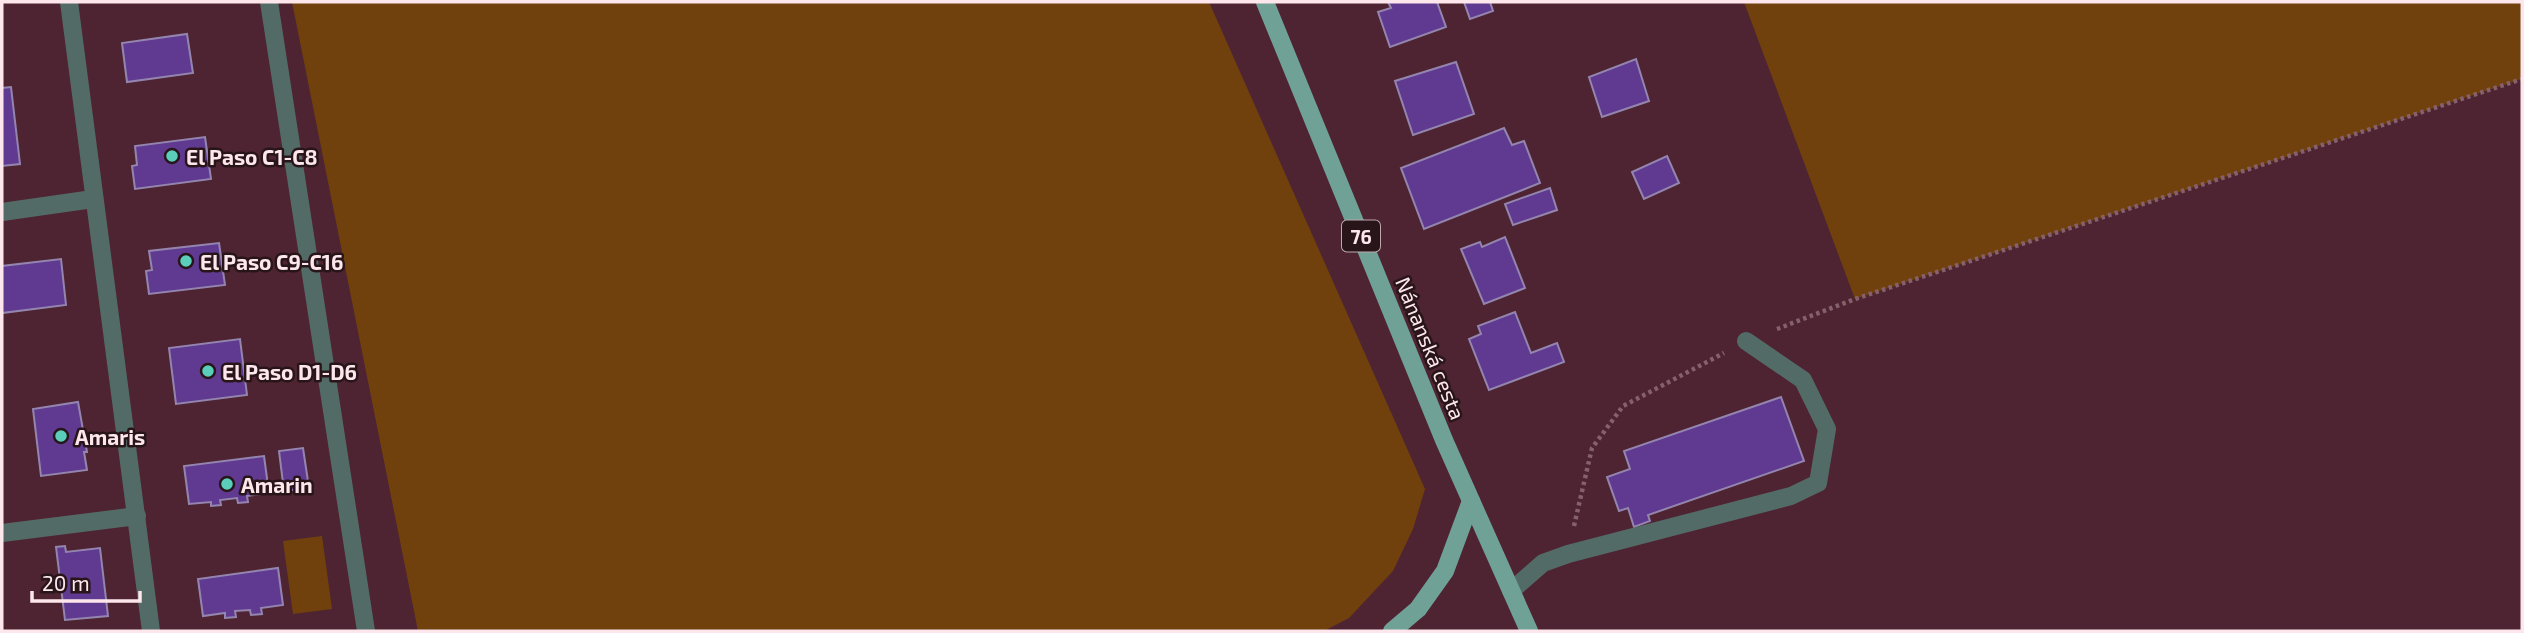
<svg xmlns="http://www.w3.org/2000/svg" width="2524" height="633" font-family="'Exo 2',sans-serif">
  <rect width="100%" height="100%" fill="#4e2432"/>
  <g fill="#71410d">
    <path d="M292 2H1209L1425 489 1413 529 1393 571 1349 618 1324 631H418Z"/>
    <path d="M1744 2H2522V79L1855 299Z"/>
    <path d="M322 536 332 609 293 614 283 541Z"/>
  </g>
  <g fill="#603a91" stroke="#9485af" stroke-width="2">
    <path d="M1388 2H1437L1446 27 1390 47 1378 12 1391 8Z"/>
    <path d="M1464 2H1490L1493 11 1470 19Z"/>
    <path d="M187 34 193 73 127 82 122 43Z"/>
    <path d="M1636 59 1649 101 1602 117 1589 77Z"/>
    <path d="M1456 62 1474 114 1413 135 1395 81Z"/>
    <path d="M11 87 20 164 2 166V88Z"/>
    <path d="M1504 128 1512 145 1524 141 1540 183 1424 229 1401 168Z"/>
    <path d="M205 137 211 179 135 189 132 166 137 165 135 146Z"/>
    <path d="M1667 156 1679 183 1644 199 1632 172Z"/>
    <path d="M1550 188 1557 210 1513 225 1505 204Z"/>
    <path d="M1505 237 1525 288 1484 304 1461 249 1480 242 1482 247Z"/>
    <path d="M219 243 225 285 149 294 146 271 152 270 149 251Z"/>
    <path d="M61 259 66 305 2 313V266Z"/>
    <path d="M1515 312 1531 353 1557 343 1564 362 1489 390 1469 339 1481 334 1478 326Z"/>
    <path d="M240 339 247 395 176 404 169 348Z"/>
    <path d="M1781 397 1804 461 1648 515 1650 521 1634 527 1628 508 1619 511 1607 477 1630 469 1624 451Z"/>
    <path d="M78 402 87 452H84L87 470 41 476 33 409Z"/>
    <path d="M303 448 309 488 284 491 279 451Z"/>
    <path d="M264 456 269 493 247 496 248 502 238 503 237 498 220 500 221 505 211 506V502L189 504 184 466Z"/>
    <path d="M65 546 66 552 100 548 108 616 65 620 56 547Z"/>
    <path d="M278 568 283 605 261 608 262 614 251 615 250 610 235 611 236 617 225 618V613L203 616 198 579Z"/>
  </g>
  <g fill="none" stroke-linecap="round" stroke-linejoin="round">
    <g stroke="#85616c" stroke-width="4.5" stroke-dasharray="3.5 3.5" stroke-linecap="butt">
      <path d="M1777 329 1855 299 2522 79"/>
      <path d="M1574 526 1592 448 1623 406 1724 353"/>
    </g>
    <g stroke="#536b66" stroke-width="18">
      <path d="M69 2 151 631"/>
      <path d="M269 2 366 631"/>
      <path d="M2 212 93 199"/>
      <path d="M2 533 137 516"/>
      <path d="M1511 591 1543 563 1568 554 1791 496 1818 483 1827 429 1803 380 1746 341"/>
    </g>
    <g stroke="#6fa197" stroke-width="18">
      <path d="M1265 2 1444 440 1529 631"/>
      <path d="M1392 631 1418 609 1445 571 1471 501"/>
    </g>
  </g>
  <g fill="#5bcebb" stroke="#28151a" stroke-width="2.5">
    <circle cx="172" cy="156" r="7"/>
    <circle cx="186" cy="261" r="7"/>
    <circle cx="208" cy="371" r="7"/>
    <circle cx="61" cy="436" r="7"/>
    <circle cx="227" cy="484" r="7"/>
  </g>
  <g text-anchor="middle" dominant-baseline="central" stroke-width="5" stroke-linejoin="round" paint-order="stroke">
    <rect fill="#28151a" stroke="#bda8ad" stroke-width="2" x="1342" y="220.5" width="38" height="31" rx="5"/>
    <g font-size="19" font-weight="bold" fill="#fde7ec">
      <text x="1361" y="236">76</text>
    </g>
    <g font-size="21" font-weight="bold" fill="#fde7ec" stroke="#28151a" text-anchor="start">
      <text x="186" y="156">El Paso C1-C8</text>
      <text x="200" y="261">El Paso C9-C16</text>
      <text x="222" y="371">El Paso D1-D6</text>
      <text x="75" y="436">Amaris</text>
      <text x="241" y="484">Amarin</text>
    </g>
    <g font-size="21" fill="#fde7ec" stroke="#28151a">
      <text transform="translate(1431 348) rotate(68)">Nánanská cesta</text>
    </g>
  </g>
  <rect width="2524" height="633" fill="none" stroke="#fde7ec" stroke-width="7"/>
  <path d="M32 591v10h108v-10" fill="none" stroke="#fde7ec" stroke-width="3.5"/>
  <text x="42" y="591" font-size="21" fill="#fde7ec" stroke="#28151a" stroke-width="5" paint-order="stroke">20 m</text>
</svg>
